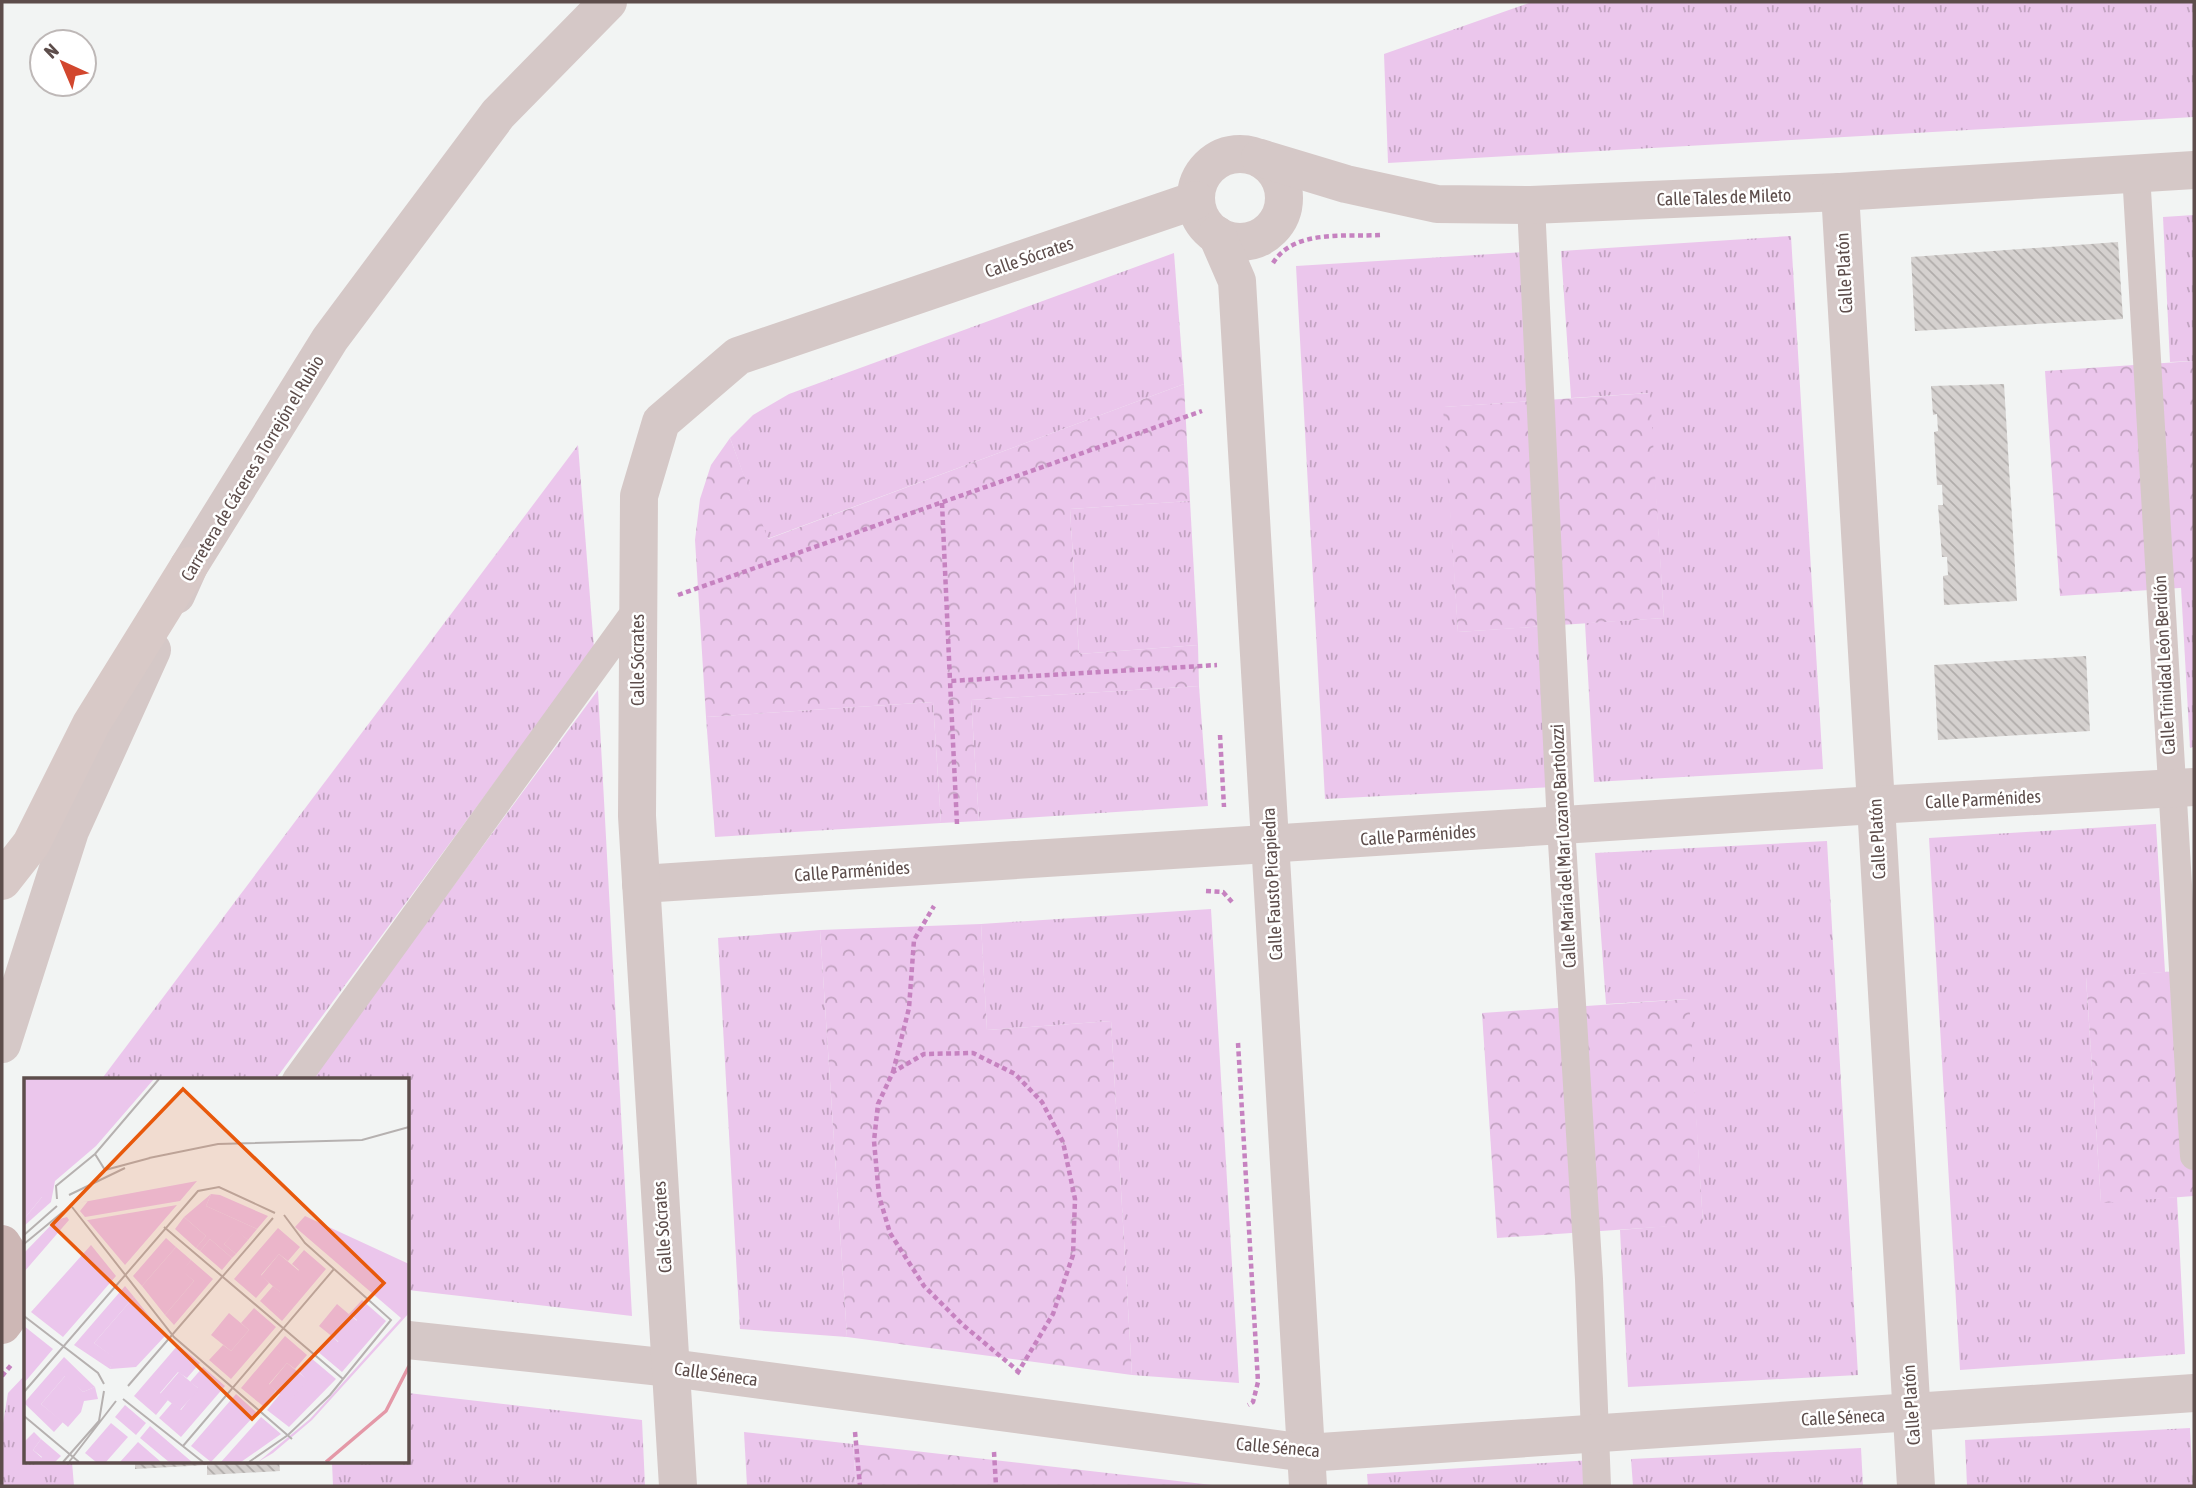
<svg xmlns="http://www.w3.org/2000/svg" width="2196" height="1488" font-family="'Asap Condensed',sans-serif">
  <defs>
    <pattern id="grass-tufts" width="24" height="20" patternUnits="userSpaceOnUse" patternTransform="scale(1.75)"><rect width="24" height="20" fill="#ebc6ec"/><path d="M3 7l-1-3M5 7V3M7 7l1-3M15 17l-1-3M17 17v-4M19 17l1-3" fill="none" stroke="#c2a3c1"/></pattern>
    <pattern id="park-crowns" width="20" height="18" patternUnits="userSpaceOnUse" patternTransform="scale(1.75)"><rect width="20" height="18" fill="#ebc6ec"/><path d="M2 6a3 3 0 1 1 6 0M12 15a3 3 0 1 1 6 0" fill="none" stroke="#c2a3c1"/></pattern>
    <pattern id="building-back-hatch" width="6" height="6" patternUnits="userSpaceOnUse" patternTransform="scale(1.75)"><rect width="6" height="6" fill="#d5d1cf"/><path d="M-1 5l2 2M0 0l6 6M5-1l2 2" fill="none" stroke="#b0acaa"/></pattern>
  </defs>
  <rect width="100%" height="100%" fill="#f2f4f3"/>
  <g fill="url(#grass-tufts)">
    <path d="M1532 2H2194V117L1388 163 1384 54Z"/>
    <path d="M2194 215V361L2170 362 2163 217Z"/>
    <path d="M1791 236 1823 769 1594 782 1585 623 1664 618 1649 393 1571 398 1561 251Z"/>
    <path d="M1525 252 1532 401 1444 407 1458 632 1546 626 1554 787 1325 799 1296 266Z"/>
    <path d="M1174 253 1184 384 767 539 730 438 753 415 789 394Z"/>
    <path d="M578 445 594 648 275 1080H101Z"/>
    <path d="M1190 501 1198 645 1079 654 1070 509Z"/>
    <path d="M2181 587H2194V747L2190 748Z"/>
    <path d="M1199 686 1208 806 979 821 971 700Z"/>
    <path d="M598 690 632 1316 408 1290V1080H310Z"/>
    <path d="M933 702 941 823 715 837 706 717Z"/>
    <path d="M2156 824 2165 972 2086 978 2101 1202 2177 1197 2185 1354 1960 1370 1929 838Z"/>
    <path d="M1827 841 1858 1375 1628 1387 1620 1230 1703 1223 1688 999 1606 1004 1595 853Z"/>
    <path d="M1211 909 1239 1383 1132 1375 1111 1021 987 1030 981 924Z"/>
    <path d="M820 930 847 1337 740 1329 718 938Z"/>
    <path d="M26 1374V1462H72L74 1486H2V1429L8 1393Z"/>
    <path d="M408 1393 642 1420 645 1486H333L332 1462H408Z"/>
    <path d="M2190 1428 2193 1486H1967L1965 1440Z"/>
    <path d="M744 1432 853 1444 856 1486H747Z"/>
    <path d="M1861 1448 1863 1486H1633L1631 1459Z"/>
    <path d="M1592 1460 1594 1486H1368L1367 1474Z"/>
  </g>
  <g fill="url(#park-crowns)">
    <path d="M2194 361V587L2060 596 2045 371Z"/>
    <path d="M1184 384 1190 501 1070 509 1079 654 1198 645 1199 686 971 700 979 821 941 823 933 702 706 717 695 540 700 499 711 465 730 438 768 539Z"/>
    <path d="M1650 393 1664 618 1458 632 1443 407Z"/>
    <path d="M981 924 987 1030 1111 1021 1132 1375 847 1337 820 930Z"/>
    <path d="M2194 970V1196L2101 1203 2086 977Z"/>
    <path d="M1689 999 1703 1224 1497 1238 1482 1013Z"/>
    <path d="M853 1444 1221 1486H856Z"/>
  </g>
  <g fill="url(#building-back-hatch)">
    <path d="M2118 242 2123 319 1915 331 1911 257Z"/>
    <path d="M2004 384 2017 601 1944 605 1943 576 1948 575 1947 557H1942L1938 505H1943L1942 485H1937L1934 432 1938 431 1937 414 1933 415 1931 386Z"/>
    <path d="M2086 656 2090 731 1938 740 1934 665Z"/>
    <path d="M135 1462H279L280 1471 207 1475V1465L135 1469Z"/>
  </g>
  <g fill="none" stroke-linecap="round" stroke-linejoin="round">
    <g stroke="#c682c0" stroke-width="4.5" stroke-dasharray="5 3.5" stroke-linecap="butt">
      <path d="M1273 263C1294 229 1345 237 1381 235"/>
      <path d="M942 503 950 681"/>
      <path d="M678 595 1202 411"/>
      <path d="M1220 735 1224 807"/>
      <path d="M957 824 950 681 1217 665"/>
      <path d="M1206 891 1223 892 1232 902"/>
      <path d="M1238 1043 1258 1382 1253 1402 1248 1405"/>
      <path d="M893 1072 909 1008 914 940 934 906"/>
      <path d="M1017 1374 1053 1314 1073 1255 1075 1199 1063 1142 1042 1102 1015 1074 973 1053 924 1054 893 1072 878 1104 874 1141 879 1196 890 1233 924 1286 963 1325 1018 1371"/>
      <path d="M2 1376 12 1364"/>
      <path d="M855 1432 860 1486"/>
      <path d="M994 1452 996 1486"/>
    </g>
    <g stroke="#d5c8c7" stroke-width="28">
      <path d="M2136 173 2194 1156"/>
      <path d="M1531 205 1561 826 1589 1279 1597 1486"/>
      <path d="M296 1080 637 609"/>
    </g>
    <g stroke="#d5c8c7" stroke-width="38">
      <circle cx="1240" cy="198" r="44"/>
      <path d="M1260 158 1346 184 1437 204 1531 205 1840 192 2194 170"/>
      <path d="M1840 192 1916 1486"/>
      <path d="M1217 235 1237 281 1308 1486"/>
      <path d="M641 884 1875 805 2194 787"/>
      <path d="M408 1340 671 1368 1306 1453 2194 1393"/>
      <path d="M678 1486 637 816 639 496 661 422 738 356 1196 200"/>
    </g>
    <g stroke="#d5c8c7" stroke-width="38">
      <path d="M176 595 189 566 330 339 498 114 608 2"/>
      <path d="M2 1044 70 831 152 650"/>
    </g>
    <path stroke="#d8c9c7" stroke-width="38" d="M2 881 31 844 91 724 189 566"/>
    <path stroke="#cdb7b5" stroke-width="38" d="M2 1244C19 1267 21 1303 2 1325"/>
  </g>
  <g text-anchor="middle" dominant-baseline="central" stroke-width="5" stroke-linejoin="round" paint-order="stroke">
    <g font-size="18" fill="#5d4d4b" stroke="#fff">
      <text transform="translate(1724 197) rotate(-2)">Calle Tales de Mileto</text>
      <text transform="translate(1029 257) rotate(-19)">Calle Sócrates</text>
      <text transform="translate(1844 273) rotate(-93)">Calle Platón</text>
      <text transform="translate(252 468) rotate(-59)">Carretera de Cáceres a Torrejón el Rubio</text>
      <text transform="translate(637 660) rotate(-90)">Calle Sócrates</text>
      <text transform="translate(2164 665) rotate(-93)">Calle Trinidad León Berdión</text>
      <text transform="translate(1983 799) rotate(-3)">Calle Parménides</text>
      <text transform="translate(1418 835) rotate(-4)">Calle Parménides</text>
      <text transform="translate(1877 839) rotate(-93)">Calle Platón</text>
      <text transform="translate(1563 846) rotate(-93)">Calle María del Mar Lozano Bartolozzi</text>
      <text transform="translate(852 871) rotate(-4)">Calle Parménides</text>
      <text transform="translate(1272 884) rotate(-93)">Calle Fausto Picapiedra</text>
      <text transform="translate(662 1227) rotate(-94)">Calle Sócrates</text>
      <text transform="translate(716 1374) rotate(8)">Calle Séneca</text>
      <text transform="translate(1911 1405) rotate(-94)">Calle Platón</text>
      <text transform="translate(1843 1417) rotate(-3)">Calle Séneca</text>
      <text transform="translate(1278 1447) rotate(5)">Calle Séneca</text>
    </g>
  </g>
  <g transform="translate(24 1078)">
    <rect width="385" height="385" fill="#f2f4f3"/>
    <path d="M0 1H130L72 68 31 103 27 124 0 148V141L18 119V95H0ZM173 103 156 123 61 139 56 133 64 123 54 125ZM187 116 196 117 244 138 233 151 182 128ZM153 127 101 187 63 142H64ZM281 138 385 186V235L288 342 249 375 234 384 286 341 377 240 271 149ZM43 139 45 142 0 194V175L32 142ZM160 139 182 158 172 170 151 151ZM254 150 276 169 264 183 255 176 237 197 245 205 232 220 210 201ZM212 152 224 162 212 176 200 166ZM142 160 152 169 118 208 109 198ZM186 161 208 180 198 192 176 173ZM67 167 92 198 39 259 7 234ZM280 172 302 191 258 243 236 223 249 208 256 214 275 192 268 186ZM167 182 189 201 150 247 141 237 170 203 158 193ZM101 208 110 219 70 265 90 279 86 291 50 267ZM338 222 362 243 318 294 293 273 307 257 314 264 333 242 325 236ZM230 230 252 249 207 301 185 282 199 267 207 273 225 252 217 245ZM0 248 29 271 0 305ZM261 258 283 277 271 291 263 285 245 306 252 313 239 328 217 310ZM154 267 176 285 163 300 154 294 136 315 144 322 132 337 110 318ZM40 279 71 309 59 314 41 298 17 326 39 344 30 354 0 325ZM287 280 312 301 265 349 243 332 256 316 265 323 283 302 275 294ZM179 289 201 308 157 359 135 340 148 325 157 332 174 310 166 304ZM212 316 233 335 187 384 167 368ZM101 327 122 345 112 357 91 339ZM237 339 257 356 217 384H197ZM87 345 104 359 82 384H72L61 375ZM126 348 168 384H145L116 360ZM17 361 37 378 31 384H14L18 379 9 372Z" fill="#ebc6ec"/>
    <path d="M0 94H18V119L0 141ZM187 116 182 128 233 151 224 162 212 153 200 166 212 176 208 180 186 161 176 173 172 170 182 158 160 139ZM152 169 167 182 159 193 170 203 141 237 118 208ZM255 176 275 193 257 215 237 198ZM110 219 141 258 112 289 86 291 89 279 70 265ZM313 226 333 243 315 264 295 248ZM205 235 225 252 207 273 187 257ZM263 285 284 302 265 324 245 307ZM155 294 175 311 156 332 136 316ZM42 297 59 314 71 309 74 321 60 323 57 334 44 349 17 326ZM10 354 17 361 9 372 18 380 14 384H0V364ZM114 364 137 384H96Z" fill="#ebc6ec"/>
    <path fill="none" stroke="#e498a7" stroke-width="3.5" d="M302 384 362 333 385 288"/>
    <path fill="none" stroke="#b6b1b0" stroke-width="2" d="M71 76 81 92 126 80M125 80 194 66 338 62 385 49M45 117 101 90M33 121 32 108 71 76 135 1M48 129 150 259 268 361M140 149 319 301M0 157 33 128M0 166 40 133M0 238 74 295 80 306M104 308 249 140M0 314 174 113 195 109 251 135M99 321 179 384M0 338 55 384M159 368 310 191M39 384 75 343 80 313M45 384 92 323M225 384 264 357 306 317 367 242 281 165 260 137"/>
    <path fill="#e8590c" fill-opacity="0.15" stroke="#e8590c" stroke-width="3.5" d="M159 11 360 205 228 341 28 147Z"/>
    <rect width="385" height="385" fill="none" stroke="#5d4d4b" stroke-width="3.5"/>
  </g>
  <rect width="2196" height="1488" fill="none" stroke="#5d4d4b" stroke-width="7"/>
  <g transform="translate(63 63) rotate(316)"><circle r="33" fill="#ffffff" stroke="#beb8b7" stroke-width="2"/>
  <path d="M0-5L12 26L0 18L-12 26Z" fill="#d2472e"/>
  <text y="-10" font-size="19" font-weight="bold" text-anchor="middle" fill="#5d4d4b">N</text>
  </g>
</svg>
